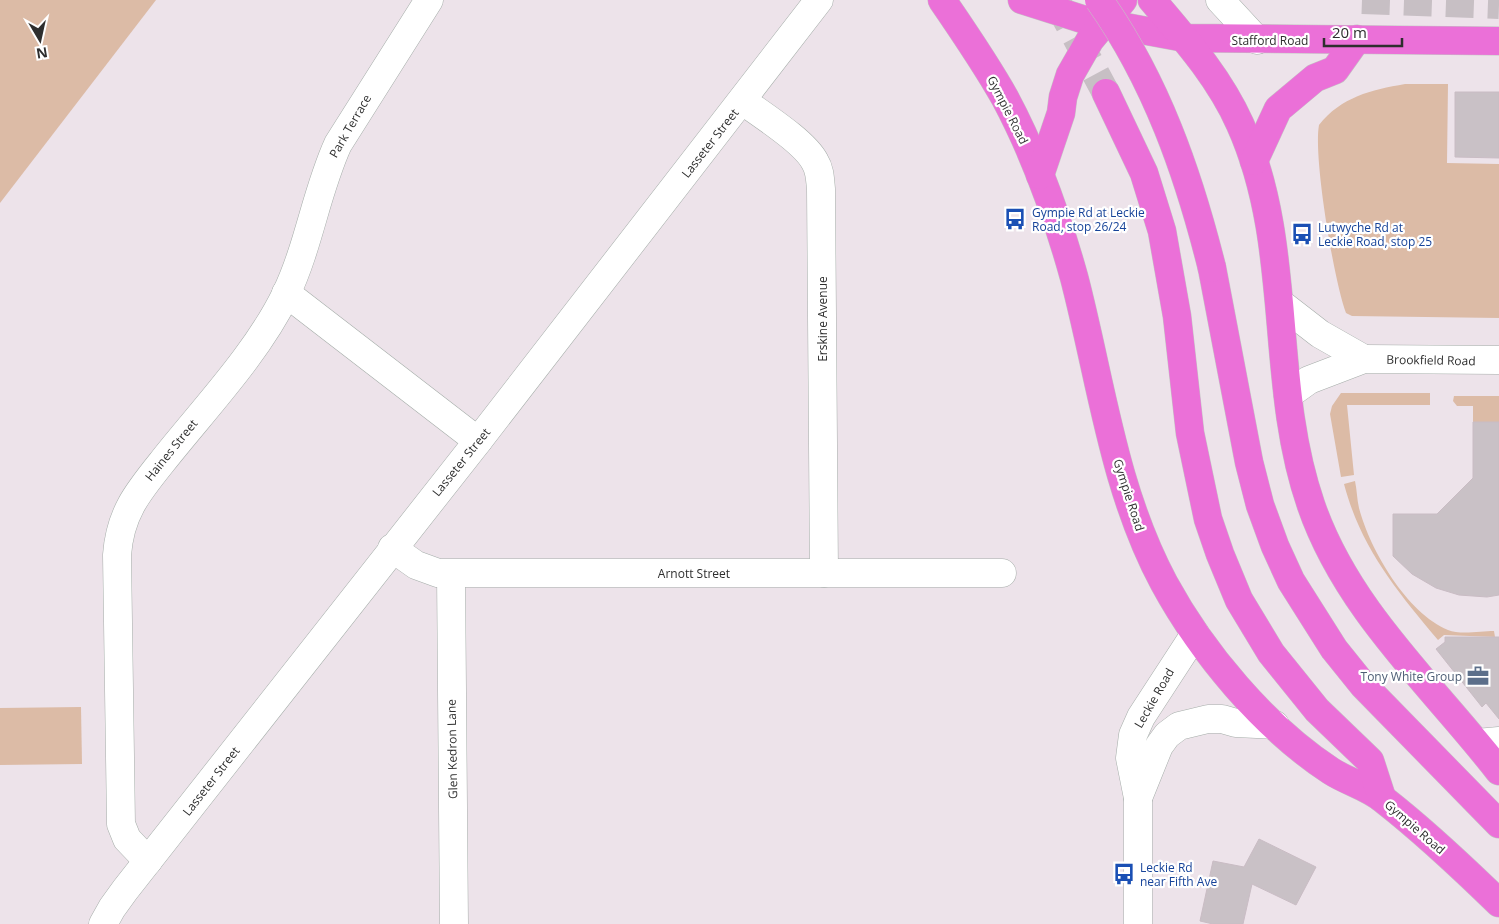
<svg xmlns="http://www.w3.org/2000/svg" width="1499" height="924" font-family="'Open Sans',sans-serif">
  <rect width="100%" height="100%" fill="#ede3ea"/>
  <g fill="#dcbba6">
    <path d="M0 0H156L0 203Z"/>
    <path d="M1405 84H1448L1447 163 1499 164V318L1352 316 1346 313C1334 281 1313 157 1319 125 1341 97 1371 90 1405 84Z"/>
    <path d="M1341 393H1430V405H1347L1354 475 1341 477 1330 414 1332 406Z"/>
    <path d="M1454 396H1499V422H1473V406H1457L1453 401Z"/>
    <path d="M1355 481C1357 490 1357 500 1359 508 1370 550 1407 613 1448 630 1460 635 1481 631 1494 631L1495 637 1444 635 1438 640C1396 590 1361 548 1344 484Z"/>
    <path d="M81 707 82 764 0 765V708Z"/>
  </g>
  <g fill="#c9c1c6" stroke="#c9bcc4">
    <path d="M1455 92H1499V158L1455 157Z"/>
    <path d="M1473 422H1499V595L1487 597 1459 595 1436 588 1412 574 1393 556V514H1437L1473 478Z"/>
    <path d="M1445 637H1499V719L1486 703 1482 707 1436 649 1445 642Z"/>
    <path d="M1259 839 1316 867 1296 905 1252 884 1243 924H1213L1200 921 1213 861 1244 867Z"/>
  </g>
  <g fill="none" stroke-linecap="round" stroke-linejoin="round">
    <g stroke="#c7bfc4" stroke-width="28" stroke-dasharray="28 14" stroke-linecap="butt">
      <path d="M1056 0 1106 93"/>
      <path d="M1362 0 1499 5"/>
    </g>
    <g stroke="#a5ada9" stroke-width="29">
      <g id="street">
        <path d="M1220 0 1257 40"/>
        <path d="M743 101C762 115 805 142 815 162 820 170 820 179 821 189L824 573"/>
        <path d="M286 293 478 441"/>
        <path d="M1280 303 1320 334 1364 359"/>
        <path d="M1288 395 1309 380 1364 359 1499 360"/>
        <path d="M392 548 416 565 438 573H1002"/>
        <path d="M451 574 454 924"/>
        <path d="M1477 743 1499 741"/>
        <path d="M148 861 127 839 121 824 117 555C120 514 137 493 162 462 203 410 257 354 286 294 309 246 316 192 338 144L429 0"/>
        <path d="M103 924 112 908 125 890 478 441 819 0"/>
      </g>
    </g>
    <g stroke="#a5ada9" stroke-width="29">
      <g id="secondary">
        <path d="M1138 798 1159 746 1167 735 1179 726 1208 719H1222L1236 723 1275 725"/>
        <path d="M1138 924V798L1130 758 1133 735 1141 717 1195 634"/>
      </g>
    </g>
    <g stroke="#c4c4c4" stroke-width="29">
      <g id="highway">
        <path d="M942 0C964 32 986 64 1005 98 1035 154 1057 216 1074 277 1101 380 1113 488 1164 583 1202 653 1264 727 1331 771 1348 782 1369 787 1384 800 1425 832 1462 867 1499 903"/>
        <path d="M1022 0 1082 19 1185 38 1499 41"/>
        <path d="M1152 0C1185 39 1219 77 1240 124 1295 246 1268 381 1311 505 1347 610 1433 686 1499 771"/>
        <path d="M1106 93 1144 173 1162 231 1177 316 1190 433 1208 519 1220 554 1239 600 1271 653 1317 710 1370 761 1382 798"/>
        <path d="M1254 161 1278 109 1315 78 1335 70 1357 39"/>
        <path d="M1040 175 1061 113 1063 97 1070 75 1090 40 1123 0"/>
        <path d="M1212 268 1249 462 1260 505 1275 546 1291 581 1334 649 1363 685 1499 824"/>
      </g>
    </g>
    <use href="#street" stroke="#fff" stroke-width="28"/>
    <use href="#secondary" stroke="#fff" stroke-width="28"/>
    <use href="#highway" stroke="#eb70d8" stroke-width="28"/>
    <g stroke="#c4c4c4" stroke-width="29" stroke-linecap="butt">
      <path id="highway-bridge" d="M1099 0C1156 81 1188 172 1212 268"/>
    </g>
    <use href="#highway-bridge" stroke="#eb70d8" stroke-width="28"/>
  </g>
  <defs>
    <g id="bus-bare" transform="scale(1.725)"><path d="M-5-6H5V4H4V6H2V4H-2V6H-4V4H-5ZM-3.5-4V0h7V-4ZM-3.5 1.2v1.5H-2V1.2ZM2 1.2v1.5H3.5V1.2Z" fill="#1a4fb4" stroke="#fff" stroke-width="2.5" paint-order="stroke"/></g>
    <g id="office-bare" transform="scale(1.725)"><path d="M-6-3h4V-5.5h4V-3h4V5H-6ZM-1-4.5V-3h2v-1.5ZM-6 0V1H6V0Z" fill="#5c6f8a" stroke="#fff" stroke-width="2.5" paint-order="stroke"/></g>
  </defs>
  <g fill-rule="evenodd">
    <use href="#bus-bare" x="1015" y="219"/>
    <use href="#bus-bare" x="1302" y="234"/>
    <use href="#office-bare" x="1478" y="676"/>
    <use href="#bus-bare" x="1124" y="874"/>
  </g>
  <g text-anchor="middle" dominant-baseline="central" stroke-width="4.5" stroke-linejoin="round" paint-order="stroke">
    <g font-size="12" fill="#2e2e2e" stroke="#fff">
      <text x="1270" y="40">Stafford Road</text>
      <text transform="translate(1008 110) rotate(63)">Gympie Road</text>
      <text transform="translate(350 126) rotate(-60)">Park Terrace</text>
      <text transform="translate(710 143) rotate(-52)">Lasseter Street</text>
      <text transform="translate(822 319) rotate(-90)">Erskine Avenue</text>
      <text transform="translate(1431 360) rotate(1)">Brookfield Road</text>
      <text transform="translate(171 450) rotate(-51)">Haines Street</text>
      <text transform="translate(461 462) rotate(-51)">Lasseter Street</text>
      <text transform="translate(1129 495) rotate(72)">Gympie Road</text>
      <text x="694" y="573">Arnott Street</text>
      <text transform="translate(1154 698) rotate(-60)">Leckie Road</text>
      <text transform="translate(452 749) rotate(-91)">Glen Kedron Lane</text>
      <text transform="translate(211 781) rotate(-52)">Lasseter Street</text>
      <text transform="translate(1415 827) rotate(41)">Gympie Road</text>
    </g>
    <g font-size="12" fill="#164399" stroke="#fff" text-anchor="start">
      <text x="1032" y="212">Gympie Rd at Leckie<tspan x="1032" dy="14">Road, stop 26/24</tspan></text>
      <text x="1318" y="227">Lutwyche Rd at<tspan x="1318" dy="14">Leckie Road, stop 25</tspan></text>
      <text x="1140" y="867">Leckie Rd<tspan x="1140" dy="14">near Fifth Ave</tspan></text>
    </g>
    <g font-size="12" fill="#4e5e75" stroke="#fff" text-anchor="end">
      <text x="1462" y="676">Tony White Group</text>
    </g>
  </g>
  <g transform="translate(40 40) rotate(171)" stroke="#ffffff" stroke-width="4" paint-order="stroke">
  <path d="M0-4L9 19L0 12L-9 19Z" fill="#2e2e2e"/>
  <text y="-8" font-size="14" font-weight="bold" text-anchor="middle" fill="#2e2e2e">N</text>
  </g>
  <path d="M1324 38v8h78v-8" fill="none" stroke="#2e2e2e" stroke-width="2.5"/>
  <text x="1332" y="38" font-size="15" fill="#2e2e2e" stroke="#ffffff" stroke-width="4" paint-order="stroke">20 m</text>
</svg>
